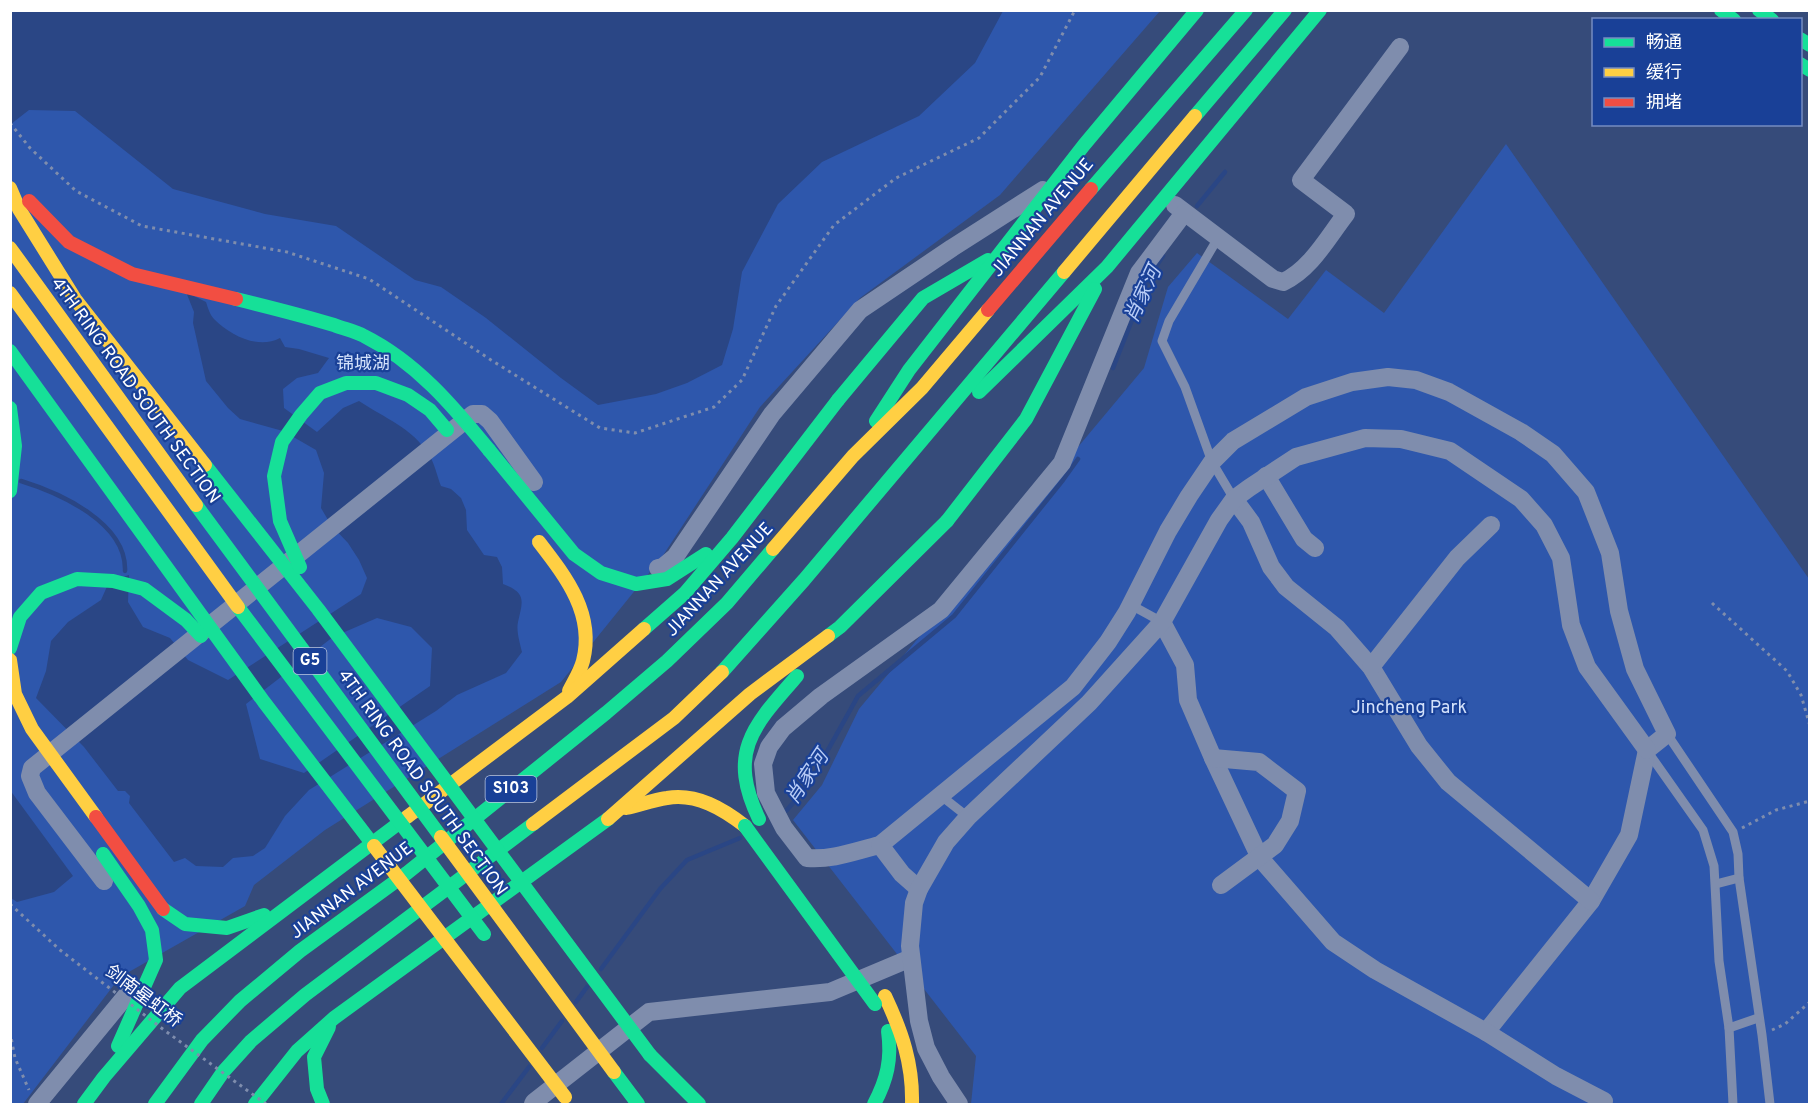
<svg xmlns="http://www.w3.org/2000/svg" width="1820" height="1115" font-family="Overpass,'Noto Sans SC',sans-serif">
  <rect width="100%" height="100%" fill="#364b7a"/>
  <g fill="#2e57ac">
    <path d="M10 11H1160L1000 195 860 298 760 407 662 557 561 682 325 830 254 885 245 906 120 977 23 1104H10Z"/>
    <path d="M1506 144 1809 579V1104H971L976 1056 793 820 822 785 859 709 1144 368 1168 287 1197 253 1288 319 1326 270 1384 313Z"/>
  </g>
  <g fill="#2a4685" fill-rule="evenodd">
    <path d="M11 10H1003V11L975 63 919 116 822 162 778 204 742 272 733 329 722 365 687 383 656 394 598 405 561 378 486 318 441 287 415 280 336 226 265 214 173 189 75 111 29 110 11 124Z"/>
    <path d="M186 292 206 302C208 308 210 315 214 319 230 335 258 350 280 338L285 347 299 349 329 358 318 373 297 378 283 389 284 408 317 432 343 408 359 401C384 418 413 428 429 455 435 464 437 476 441 486L451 489 461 498 466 510 467 530 484 555 497 557 502 567 503 584C528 593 522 603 518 622 516 631 520 643 522 652L506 673 457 695 436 711 309 790 285 816 265 848 253 856 233 858 223 867 196 866 185 858 174 862 129 803 130 796 125 791H118L84 747 36 698 46 671 51 641 68 622 101 600 109 582 129 575 128 602 143 627 170 638 188 660 228 680 361 594 367 578 359 560 348 543 331 525 321 508 324 473 316 450 283 431 240 419 228 408 206 381 193 323 194 312ZM377 618 411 627 432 648 430 686 304 773 260 759 246 704 333 637Z"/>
    <path d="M10 790 73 876 54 892 17 902 11 898Z"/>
  </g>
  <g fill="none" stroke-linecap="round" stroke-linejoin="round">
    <g stroke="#2a4685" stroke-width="4.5">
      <path d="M1197 206 1225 172"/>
      <path d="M1113 368 1149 277 1163 256"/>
      <path d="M21 481C60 493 127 523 125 571"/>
      <path d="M780 814 787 810 809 784 858 696 954 616 1063 480 1078 459"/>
      <path d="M601 969 660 889 687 860 740 838"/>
      <path d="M576 1002 587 987"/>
      <path d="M542 1048 562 1021"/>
      <path d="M501 1104 529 1067"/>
    </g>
    <g stroke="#7f8dad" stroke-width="3" stroke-dasharray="3 4.5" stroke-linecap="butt">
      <path d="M10 123 30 148 76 191 142 226 287 252 369 279 491 360 600 428 635 433 714 407 742 380 776 306 834 225 896 178 979 138 1040 77 1075 10"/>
      <path d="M1712 603 1787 671 1801 695 1810 726"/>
      <path d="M1742 828 1776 810 1810 801"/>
      <path d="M1772 1030 1785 1024 1810 1002"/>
      <path d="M10 1032 15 1058 29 1090"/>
    </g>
    <g stroke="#7f8dad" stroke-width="9">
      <path d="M1218 238 1169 321 1162 341 1185 387 1212 462 1234 499"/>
      <path d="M1131 605 1162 622"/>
      <path d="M1667 734 1733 832 1738 854 1739 878 1762 1035 1770 1104"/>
      <path d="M1648 752 1703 830 1714 866 1719 961 1729 1028 1733 1104"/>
      <path d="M940 795 968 817"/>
      <path d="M1716 884 1739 878"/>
      <path d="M1729 1028 1758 1018"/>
    </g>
    <g stroke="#7f8dad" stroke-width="18">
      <path d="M1175 205 1273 279 1283 282C1311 269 1328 237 1346 214L1301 180 1400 47"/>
      <path d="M1184 213 1139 273 1062 463 941 610 821 696 783 728 769 747 763 764 766 793 784 828 807 858C833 860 855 851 880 845L1073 687 1108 642 1127 612 1168 531 1189 496 1212 462 1233 441 1306 397 1352 382 1388 377 1416 380 1449 392 1521 432 1553 454 1586 492 1610 553 1619 611 1635 669 1667 734 1647 750 1629 835 1591 901 1486 1032"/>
      <path d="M1266 476 1304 539 1315 548"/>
      <path d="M1234 499 1251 522 1271 567 1286 587 1337 628 1371 667 1419 746 1448 782 1591 901"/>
      <path d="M658 568 663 567 675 557 772 414 860 310 952 248 1043 190"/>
      <path d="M1162 622 1185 665 1188 700 1213 758 1260 858 1333 942 1375 970 1486 1032 1556 1076 1604 1101"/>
      <path d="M1371 667 1457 558 1491 525"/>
      <path d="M1213 758 1259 762 1297 791 1290 821 1275 845 1221 885"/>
      <path d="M880 845 902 874 919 889"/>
      <path d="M104 881 37 793 30 776 32 768 473 414H482L490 421 534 482"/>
      <path d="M37 1104 130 991"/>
      <path d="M533 1104 534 1102 649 1012 830 992 911 958"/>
      <path d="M959 1104 941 1077 926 1048 919 1021 910 946 914 903 919 889 946 842 968 817 1089 703 1162 622 1219 520 1234 499 1249 488 1296 457 1365 438 1401 439 1450 451 1521 499 1544 525 1561 558 1571 625 1587 667 1647 750"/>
    </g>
    <g stroke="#16e098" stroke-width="14">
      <path d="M1721 10 1734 20"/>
      <path d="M1759 10 1772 20"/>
      <path d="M1800 39 1810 45"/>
      <path d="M1800 64 1810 70"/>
      <path d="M1195 116 1285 10"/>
      <path d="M1091 189 1246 10"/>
      <path d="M979 392 1107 267 1320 10"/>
      <path d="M838 400 923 298 988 260"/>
      <path d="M10 408 15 446 10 491"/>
      <path d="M876 421 909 370 1084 145 1197 10"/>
      <path d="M489 450 574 554 601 573 636 584 667 579 706 554"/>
      <path d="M947 521 1026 419 1095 289"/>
      <path d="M644 629 685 593 732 538 838 400"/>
      <path d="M828 636 840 627 947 521"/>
      <path d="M722 672 804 580 1064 272"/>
      <path d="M759 819C727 752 753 726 797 676"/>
      <path d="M103 854 139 906 152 930 156 960 118 1046"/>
      <path d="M163 909 185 924 227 928 264 915"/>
      <path d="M650 1055 699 1104"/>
      <path d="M614 1072 638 1104"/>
      <path d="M84 1104 104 1077 180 988 407 817"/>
      <path d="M155 1104 202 1040 240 1001 300 951 407 873 606 713 667 661 727 603 773 549"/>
      <path d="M201 1104 223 1072 251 1041 305 995 533 824"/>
      <path d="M255 1104 297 1051 334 1018 608 819"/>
      <path d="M323 1104 317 1089 314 1057 329 1027"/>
      <path d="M874 1104C887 1080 892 1059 888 1031"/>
    </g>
    <g stroke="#ffcf43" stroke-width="14">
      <path d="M1064 272 1195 116"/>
      <path d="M539 542C566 577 595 614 583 661 580 672 574 681 569 691"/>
      <path d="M773 549 853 456 922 388 988 310"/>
      <path d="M626 808C640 805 653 800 667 798 697 793 723 809 745 826"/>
      <path d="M407 817 567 697 644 629"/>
      <path d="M608 819 750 694 828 636"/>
      <path d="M533 824 674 718 722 672"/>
      <path d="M885 996C902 1032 913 1064 912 1104"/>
    </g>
    <path stroke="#f24e42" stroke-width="14" d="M988 310 1091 189"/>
    <path stroke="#7f8dad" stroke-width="3" stroke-dasharray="3 4.5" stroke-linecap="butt" d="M10 904 60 950 164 1030 266 1104"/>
    <g stroke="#16e098" stroke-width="14">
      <path d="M236 299C269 307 301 315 334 325 344 329 355 331 364 336 416 362 453 406 489 450"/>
      <path d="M10 351 264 702 374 846"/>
      <path d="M205 465 318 609 650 1055"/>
      <path d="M196 505 441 837"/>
      <path d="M300 567 280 521 274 476 282 442 301 415 320 393 346 383H376L408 395 430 410 447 430"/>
      <path d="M238 607 484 934"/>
      <path d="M10 648 20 617 41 593 77 579 113 581 144 589 186 620 201 636"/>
      <path d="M745 826 875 1004"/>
    </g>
    <g stroke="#ffcf43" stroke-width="14">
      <path d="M10 188 19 209 75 299 205 465"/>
      <path d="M10 248 196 505"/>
      <path d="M10 293 238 607"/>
      <path d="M10 660 15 694 32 729 96 817"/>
      <path d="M441 837 614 1072"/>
      <path d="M374 846 565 1097"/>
    </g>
    <g stroke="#f24e42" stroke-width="14">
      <path d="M29 201 69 242 132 274 236 299"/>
      <path d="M96 817 163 909"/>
    </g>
  </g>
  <g text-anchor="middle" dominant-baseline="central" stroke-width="4.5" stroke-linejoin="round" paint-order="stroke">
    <g fill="#194097" stroke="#bac6e0" stroke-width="1.5">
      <rect x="293.5" y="648" width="33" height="26" rx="4.5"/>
      <rect x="485.5" y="776" width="51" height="26" rx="4.5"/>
    </g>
    <g font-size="16" font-weight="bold" fill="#fff">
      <text x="310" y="661">G5</text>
      <text x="511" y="789">S103</text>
    </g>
    <g font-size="18" fill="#fff" stroke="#194097">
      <text transform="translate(1043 218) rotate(-50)">JIANNAN AVENUE</text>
      <text transform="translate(135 391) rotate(54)">4TH RING ROAD SOUTH SECTION</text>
      <text transform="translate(720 580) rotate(-47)">JIANNAN AVENUE</text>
      <text transform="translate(422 783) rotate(54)">4TH RING ROAD SOUTH SECTION</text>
      <text transform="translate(352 891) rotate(-37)">JIANNAN AVENUE</text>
      <text transform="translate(143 997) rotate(37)">剑南·星虹桥</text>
    </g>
    <g font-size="18" fill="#d3e1fb" stroke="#194097">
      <text x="363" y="364">锦城湖</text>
      <text x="1409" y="708">Jincheng Park</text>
    </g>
    <g font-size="20" font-style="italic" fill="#b9cdf7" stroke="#194097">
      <text transform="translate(1144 295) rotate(-65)">肖家河</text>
      <text transform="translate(808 778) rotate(-56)">肖家河</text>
    </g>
  </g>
  <rect width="1820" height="1115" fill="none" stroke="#ffffff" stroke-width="24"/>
  <rect x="1592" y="18" width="210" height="108" fill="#194097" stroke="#758cc1" stroke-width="1.5"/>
  <rect x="1604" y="38" width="30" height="9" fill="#16e098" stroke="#758cc1" stroke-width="1.5"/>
  <text x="1646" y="48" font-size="18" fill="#ffffff">畅通</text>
  <rect x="1604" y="68" width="30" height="9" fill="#ffcf43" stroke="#758cc1" stroke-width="1.5"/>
  <text x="1646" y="78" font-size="18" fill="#ffffff">缓行</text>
  <rect x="1604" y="98" width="30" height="9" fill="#f24e42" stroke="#758cc1" stroke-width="1.5"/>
  <text x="1646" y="108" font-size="18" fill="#ffffff">拥堵</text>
</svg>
